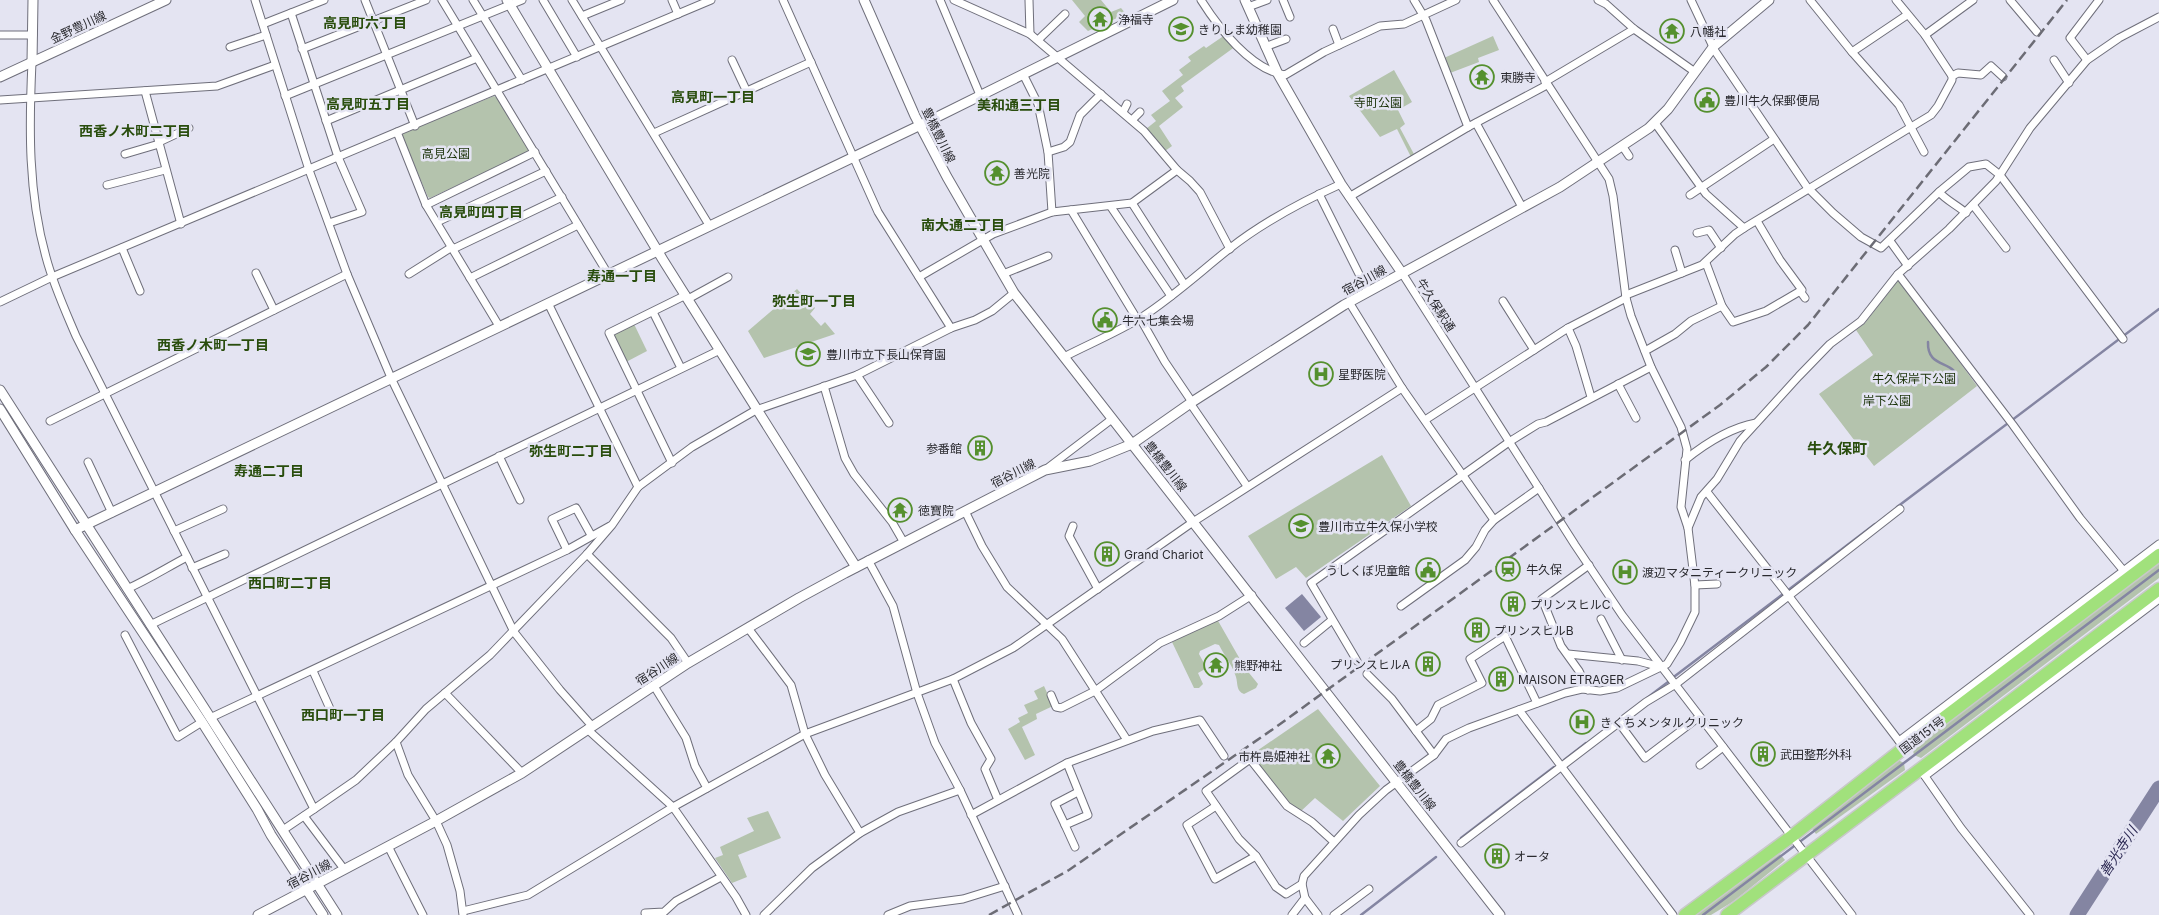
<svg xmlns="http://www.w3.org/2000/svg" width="2159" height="915" font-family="Inter,'Noto Sans JP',sans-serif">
  <rect width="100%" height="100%" fill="#e4e4f2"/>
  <g fill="#b4c3ad">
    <path d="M1072 0H1101L1111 12 1121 8 1126 14 1088 31 1079 22 1085 16Z"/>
    <path d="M1225 35 1236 46 1181 86 1184 91 1175 98 1183 107 1159 126 1172 146 1165 151 1146 129 1156 121 1151 115 1170 101 1162 91 1183 75 1179 70 1191 61 1188 57 1204 46 1206 48Z"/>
    <path d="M1493 36 1499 50 1478 58 1479 62 1450 73 1444 58Z"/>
    <path d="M1394 70 1412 102 1398 110 1405 124 1400 128 1415 156 1411 157 1397 129 1380 137 1349 96Z"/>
    <path d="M494 96 497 98 529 148 528 152 430 198 428 197 402 136 403 133Z"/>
    <path d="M1899 279 1977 386 1874 466 1819 394 1873 355 1856 330 1865 323Z"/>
    <path d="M797 289 815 308 810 314 821 326 825 322 835 334 764 358 748 331Z"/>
    <path d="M634 324 647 351 626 362 613 334Z"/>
    <path d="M1382 455 1411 506 1306 578 1296 567 1276 579 1248 536Z"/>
    <path d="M2159 559V578L1921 758 1914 755 1912 746Z"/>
    <path d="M1217 619 1245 668 1258 684 1256 688 1244 694C1236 691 1238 684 1236 677 1233 666 1224 655 1219 645L1215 644 1200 651 1199 654 1206 667 1205 669 1198 673 1203 684 1199 688H1194L1172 642Z"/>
    <path d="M1044 686 1053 706 1036 714 1037 719 1022 727 1035 755 1025 760 1008 729 1020 722 1018 718 1028 713 1024 705 1038 699 1034 691Z"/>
    <path d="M1318 709 1380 786 1343 821 1315 798 1300 812 1289 803 1251 755Z"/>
    <path d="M1896 759 1904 763 1905 770 1816 834 1810 826Z"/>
    <path d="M768 811 781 838 738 855 747 877 732 883 715 858 723 855 720 847 754 831 747 818Z"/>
    <path d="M1780 854 1785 860 1734 901 1711 915H1689Z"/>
  </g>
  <path fill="#8485a2" d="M1302 594 1321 617 1304 631 1285 608Z"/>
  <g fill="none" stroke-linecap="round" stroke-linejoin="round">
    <g stroke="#8485a2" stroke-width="2.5">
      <path d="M1928 342C1927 372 1959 357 1957 384"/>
      <path d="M1897 507 2159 309"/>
      <path d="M1675 676 1875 524"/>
      <path d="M1647 698 1668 682"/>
      <path d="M1564 760 1586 743"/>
      <path d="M1461 838 1554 767"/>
      <path d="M1361 915 1436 857"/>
      <path d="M1703 915 2159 570"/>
    </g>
    <path stroke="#8485a2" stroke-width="15" d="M2077 915 2159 788"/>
    <g stroke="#6f6f7b" stroke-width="9">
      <g id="street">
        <path d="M255 0 309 170 347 274 392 380 514 632 560 690 592 726"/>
        <path d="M365 0 415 126"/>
        <path d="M442 0 608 274"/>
        <path d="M473 0 522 80"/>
        <path d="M543 0 577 57"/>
        <path d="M572 0 709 225"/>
        <path d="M672 0 678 14"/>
        <path d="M783 0 878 212 951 328"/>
        <path d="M940 0 980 95"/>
        <path d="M954 0 1030 34 1144 131 1177 170 1190 181 1200 192 1230 249"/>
        <path d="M1029 0 1030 34"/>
        <path d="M1201 0C1218 27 1251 70 1285 75L1324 52 1380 26 1404 24 1456 0"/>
        <path d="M1283 0 1290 17"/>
        <path d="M1414 0 1426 20 1468 127"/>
        <path d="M1493 0 1609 179 1613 196 1626 298 1631 316 1651 367 1681 427 1687 449 1681 507 1688 528"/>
        <path d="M1598 0 1606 4 1634 29 1695 72"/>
        <path d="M1691 0 1715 51 1807 187 1833 213 1861 237 1881 248 1939 192 1969 167 1986 164 2000 175 2123 339"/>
        <path d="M1810 0 1852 52 1899 105 1924 152"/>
        <path d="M2010 0 2037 32"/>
        <path d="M1248 7 1267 0"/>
        <path d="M291 13 338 157 362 212 329 223"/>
        <path d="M582 16 621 0"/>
        <path d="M263 24 324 0"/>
        <path d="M1333 29 1339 45"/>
        <path d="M0 35H33"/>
        <path d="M1925 35 1973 0"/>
        <path d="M1038 40 1065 14"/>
        <path d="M230 47 266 35"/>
        <path d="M1265 47 1286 39"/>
        <path d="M302 49 426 0"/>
        <path d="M1852 52 1907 15"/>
        <path d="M732 60 747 92"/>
        <path d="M2054 60 2069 83"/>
        <path d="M2087 60 2070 38 2099 0"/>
        <path d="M32 62C29 127 28 193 46 257 53 284 65 310 76 336L314 809 356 780 396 742 426 709 490 655 587 554 612 525 638 487 692 447 756 410 857 375 951 328 975 320 992 311 1014 293"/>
        <path d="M1023 74 1038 104 1048 152 1052 212"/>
        <path d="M1952 76 1958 73 1981 75 1991 66 2003 77"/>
        <path d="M1545 82 1634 29"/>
        <path d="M145 91 181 224"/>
        <path d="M285 96 522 0"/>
        <path d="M0 100 217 86 275 65"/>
        <path d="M1123 112 1127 104"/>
        <path d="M1132 120 1140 112"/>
        <path d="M326 121 477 58"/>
        <path d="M1476 123 1522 207"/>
        <path d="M1655 123 1706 194 1744 228"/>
        <path d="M397 132 426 205 499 326"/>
        <path d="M654 133 811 62"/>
        <path d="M159 142 189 128"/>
        <path d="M1623 147 1629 156"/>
        <path d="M1048 152 1064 147 1070 142 1080 115 1101 94"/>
        <path d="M125 154 159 144"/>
        <path d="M107 185 165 170"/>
        <path d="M1939 192C1947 201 1957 205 1966 213"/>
        <path d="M1319 194 1368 292"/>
        <path d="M1690 195 1774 139"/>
        <path d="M1349 197 1468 127 1547 85"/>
        <path d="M1132 203 1184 284"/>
        <path d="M426 205 535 152"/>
        <path d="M1973 205 2006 248"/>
        <path d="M1111 207 1171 296"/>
        <path d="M1071 210 1137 319"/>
        <path d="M437 222 546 171"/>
        <path d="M1697 233 1709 230 1721 248"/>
        <path d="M1890 241 1908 266"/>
        <path d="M122 248 140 291"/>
        <path d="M453 249 562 197"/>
        <path d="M1675 250 1682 273"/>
        <path d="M1706 263 1722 306 1733 322 1766 311 1802 290 1780 260 1757 221"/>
        <path d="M256 273 274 310"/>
        <path d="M1402 273 1575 545 1622 615 1852 915"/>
        <path d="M409 274 452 247"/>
        <path d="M1003 274 1048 256"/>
        <path d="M1898 274 2013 425 2080 518 2123 570"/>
        <path d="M919 277 993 234 1052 212 1132 203 1177 170"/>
        <path d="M470 278 578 225"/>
        <path d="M1800 291 1805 298"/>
        <path d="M1626 295 1702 265 1735 234 1744 228 1931 115 1938 106 1952 80V76L1925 35 1896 0"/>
        <path d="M688 299 728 277"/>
        <path d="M1503 301 1534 350"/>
        <path d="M0 302 52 277 711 0"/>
        <path d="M1349 302 1402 388 1494 520"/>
        <path d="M548 303 638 487"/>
        <path d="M653 312 681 368"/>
        <path d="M1140 318 1165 362 1192 402"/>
        <path d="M1568 328 1576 346 1591 397"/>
        <path d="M1645 351 1675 334 1691 321 1722 306"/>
        <path d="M1064 357C1089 344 1118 332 1142 317 1173 297 1200 272 1229 249 1262 223 1303 201 1341 184"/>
        <path d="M857 375 889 423"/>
        <path d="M1618 384 1636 418"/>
        <path d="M824 386 845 458 854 474 892 522 903 541"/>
        <path d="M1190 403 1247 486"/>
        <path d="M1425 420 1568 328 1626 298"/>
        <path d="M50 421 347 274"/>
        <path d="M499 456 520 500"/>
        <path d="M1685 460C1706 443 1729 428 1756 423"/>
        <path d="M88 462 112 513"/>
        <path d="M672 463 609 333 686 295"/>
        <path d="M1045 470 1112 419"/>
        <path d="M1707 492 1788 595 1902 745"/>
        <path d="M965 511 982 546 1007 587 1062 639 1127 740"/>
        <path d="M1073 526 1069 536 1098 589"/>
        <path d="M174 531 223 509"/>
        <path d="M567 550 552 519 576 508 591 535"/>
        <path d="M587 554 671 638 688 663"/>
        <path d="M868 560 893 606 917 693 935 743 960 790 1018 915"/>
        <path d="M192 568 225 554"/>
        <path d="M1695 585 1717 584"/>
        <path d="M127 589C149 579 166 568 187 557"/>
        <path d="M1401 606 1465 560 1476 547 1485 530 1494 520 1539 488"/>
        <path d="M1601 619 1622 660"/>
        <path d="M150 625 720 350"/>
        <path d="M748 628 791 685 805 734 825 775 860 833"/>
        <path d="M125 635 178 737 202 722"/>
        <path d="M1304 643 1332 620"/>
        <path d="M1568 654 1638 661 1661 667"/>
        <path d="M1357 661 1311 583 1509 442 1538 424 1546 422 1651 367"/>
        <path d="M313 671 331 711"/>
        <path d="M1367 674 1392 699 1434 755"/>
        <path d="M953 679 971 723 991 759 985 769 998 800"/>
        <path d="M654 686 686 738 695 766 707 788"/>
        <path d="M1588 690 1579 671 1561 646 1542 599 1589 565"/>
        <path d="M445 693 522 773"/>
        <path d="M1051 695 1056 707 1061 708 1095 691 1160 643 1219 616 1252 595"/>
        <path d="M1519 710 1673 915"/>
        <path d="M210 718 567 550 610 526"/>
        <path d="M1619 723 1645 758 1699 717"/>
        <path d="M587 729 673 807 736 897 746 915"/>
        <path d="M1416 731 1431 719 1438 705 1482 683 1470 659 1505 636 1537 703"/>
        <path d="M1899 741 2159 544"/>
        <path d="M396 742 408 775 436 821 447 845 460 891 463 915"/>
        <path d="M1067 763 1088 815 1065 825 1075 847"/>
        <path d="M1700 765 1723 747"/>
        <path d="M1922 772 1961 828 2030 915"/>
        <path d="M1925 776 2159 599"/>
        <path d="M1216 806 1187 825 1215 879 1256 856"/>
        <path d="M971 815 1067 763 1153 731 1200 720 1224 756"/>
        <path d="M304 816 344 869"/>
        <path d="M1065 825 1055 804 1078 792"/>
        <path d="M283 830 314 809"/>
        <path d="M1461 843 1646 702 1676 684 1900 509"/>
        <path d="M388 846 423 915"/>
        <path d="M1302 884 1286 894 1276 887 1256 856 1239 839 1206 791 1250 759 1287 806 1312 822 1334 842"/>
        <path d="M1305 898 1318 915"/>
        <path d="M463 911 528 895 673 807 805 734 953 679 1013 648 1193 522 1402 388"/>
        <path d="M645 913 664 912 676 901 721 877"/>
        <path d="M764 915 812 868 860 833 898 812 960 790"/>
        <path d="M888 915 910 906 963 899 1005 886"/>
        <path d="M1292 915 1305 898 1302 884 1304 876 1359 815 1386 790 1434 755 1446 739 1469 728 1565 693 1582 689 1600 691 1617 688 1667 664 1680 643 1695 612V586L1688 528 1701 497 1717 479 1740 441 1799 376 1830 344 1861 321 1898 274 1949 229 1996 181 2030 128 2087 60 2119 38 2159 17"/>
        <path d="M1334 915 1369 889"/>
      </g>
    </g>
    <g stroke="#6f6f7b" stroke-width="11">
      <g id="secondary">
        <path d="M507 0 663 260 856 567"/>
        <path d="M864 0 915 116 947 177 1014 293 1500 915"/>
        <path d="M1245 0 1278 74 1341 184 1402 273"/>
        <path d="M32 62 33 0"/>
        <path d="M0 77 166 0"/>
        <path d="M0 390 337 915"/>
        <path d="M0 409 75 530 202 722 257 809 271 835 323 915"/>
        <path d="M75 530 931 120 1173 0"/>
        <path d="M258 915 436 821 522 773 688 663 799 598 845 573 1045 470 1090 461 1132 444 1192 402 1344 305 1560 187 1649 128 1668 109 1714 46 1769 0"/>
      </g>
    </g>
    <g stroke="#c8c8c9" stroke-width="15">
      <g id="highway">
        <path d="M1685 915 1792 836 1904 748 2159 555"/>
        <path d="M1727 915C1870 806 2015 698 2159 589"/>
      </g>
    </g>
    <use href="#street" stroke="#fff" stroke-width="7"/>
    <use href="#secondary" stroke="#fff" stroke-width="9"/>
    <use href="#highway" stroke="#a1e17c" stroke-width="12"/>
    <path stroke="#6c6c75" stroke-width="2.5" stroke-dasharray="10 5" stroke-linecap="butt" d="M989 915 1069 870 1276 727 1720 405 1766 367 1808 325 2067 0"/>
  </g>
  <defs>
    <g id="temple-ring" transform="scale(1.25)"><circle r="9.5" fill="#e4e4f2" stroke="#55902e" stroke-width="1.5"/><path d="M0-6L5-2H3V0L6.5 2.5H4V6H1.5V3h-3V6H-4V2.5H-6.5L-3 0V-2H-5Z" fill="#55902e"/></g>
    <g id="school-ring" transform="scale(1.25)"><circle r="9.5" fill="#e4e4f2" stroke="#55902e" stroke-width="1.5"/><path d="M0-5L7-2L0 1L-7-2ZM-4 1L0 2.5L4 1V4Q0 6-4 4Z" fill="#55902e"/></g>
    <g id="civic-ring" transform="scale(1.25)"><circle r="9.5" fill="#e4e4f2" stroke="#55902e" stroke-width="1.5"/><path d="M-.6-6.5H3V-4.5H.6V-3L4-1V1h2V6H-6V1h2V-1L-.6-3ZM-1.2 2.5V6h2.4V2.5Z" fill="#55902e"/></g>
    <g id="hospital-ring" transform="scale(1.25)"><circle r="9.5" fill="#e4e4f2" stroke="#55902e" stroke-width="1.5"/><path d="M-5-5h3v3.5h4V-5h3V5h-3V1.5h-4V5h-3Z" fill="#55902e"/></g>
    <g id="building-ring" transform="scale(1.25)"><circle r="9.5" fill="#e4e4f2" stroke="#55902e" stroke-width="1.5"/><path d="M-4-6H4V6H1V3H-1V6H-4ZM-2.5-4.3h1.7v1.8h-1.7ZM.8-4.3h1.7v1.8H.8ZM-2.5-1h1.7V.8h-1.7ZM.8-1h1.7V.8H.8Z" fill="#55902e"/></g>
    <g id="station-ring" transform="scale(1.25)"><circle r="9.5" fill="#e4e4f2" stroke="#55902e" stroke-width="1.5"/><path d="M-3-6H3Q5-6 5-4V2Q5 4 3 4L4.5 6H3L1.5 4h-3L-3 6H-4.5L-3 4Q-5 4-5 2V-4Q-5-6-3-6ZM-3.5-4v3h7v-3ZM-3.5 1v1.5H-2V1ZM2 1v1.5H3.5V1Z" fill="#55902e"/></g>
  </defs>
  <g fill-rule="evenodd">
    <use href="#temple-ring" x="1100" y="19"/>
    <use href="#school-ring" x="1181" y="29"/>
    <use href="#temple-ring" x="1672" y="31"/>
    <use href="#temple-ring" x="1482" y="77"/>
    <use href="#civic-ring" x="1707" y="100"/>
    <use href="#temple-ring" x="997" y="173"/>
    <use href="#civic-ring" x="1105" y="320"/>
    <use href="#school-ring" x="808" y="354"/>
    <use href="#hospital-ring" x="1321" y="374"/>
    <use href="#building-ring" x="980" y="448"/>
    <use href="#temple-ring" x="900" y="510"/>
    <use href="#school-ring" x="1301" y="526"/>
    <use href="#building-ring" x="1107" y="554"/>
    <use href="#station-ring" x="1508" y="569"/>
    <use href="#civic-ring" x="1428" y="570"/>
    <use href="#hospital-ring" x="1625" y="572"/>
    <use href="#building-ring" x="1513" y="604"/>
    <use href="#building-ring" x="1477" y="630"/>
    <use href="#building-ring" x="1428" y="664"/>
    <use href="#temple-ring" x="1216" y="665"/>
    <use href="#building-ring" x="1501" y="679"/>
    <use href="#hospital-ring" x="1582" y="722"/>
    <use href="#building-ring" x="1763" y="754"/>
    <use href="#temple-ring" x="1328" y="756"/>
    <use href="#building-ring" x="1497" y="856"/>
  </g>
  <g text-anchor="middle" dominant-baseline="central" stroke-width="5" stroke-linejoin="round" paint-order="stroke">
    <g font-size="12" fill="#2a2a2f" stroke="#e4e4f2" text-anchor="start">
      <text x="1118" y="19">浄福寺</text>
      <text x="1198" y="29">きりしま幼稚園</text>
      <text x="1690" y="31">八幡社</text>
      <text x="1500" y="77">東勝寺</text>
      <text x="1724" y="100">豊川牛久保郵便局</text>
      <text x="1014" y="173">善光院</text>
      <text x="1122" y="320">牛六七集会場</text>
      <text x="826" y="354">豊川市立下長山保育園</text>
      <text x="1338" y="374">星野医院</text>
      <text x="962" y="448" text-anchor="end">参番館</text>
      <text x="918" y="510">徳寶院</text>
      <text x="1318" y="526">豊川市立牛久保小学校</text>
      <text x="1124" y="554">Grand Chariot</text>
      <text x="1526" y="569">牛久保</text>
      <text x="1410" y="570" text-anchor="end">うしくぼ児童館</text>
      <text x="1642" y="572">渡辺マタニティークリニック</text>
      <text x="1530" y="604">プリンスヒルC</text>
      <text x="1494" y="630">プリンスヒルB</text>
      <text x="1410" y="664" text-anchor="end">プリンスヒルA</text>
      <text x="1234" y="665">熊野神社</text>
      <text x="1518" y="679">MAISON ETRAGER</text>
      <text x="1600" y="722">きくちメンタルクリニック</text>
      <text x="1780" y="754">武田整形外科</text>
      <text x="1310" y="756" text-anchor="end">市杵島姫神社</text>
      <text x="1514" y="856">オータ</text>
    </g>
    <g font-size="12" fill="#2a2a2f" stroke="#e4e4f2">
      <text transform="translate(78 27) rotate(-25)">金野豊川線</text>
      <text transform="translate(939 135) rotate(64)">豊橋豊川線</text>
      <text transform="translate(1364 280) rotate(-29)">宿谷川線</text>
      <text transform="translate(1436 305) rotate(57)">牛久保駅通</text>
      <text transform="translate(1166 466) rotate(52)">豊橋豊川線</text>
      <text transform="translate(1013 473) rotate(-27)">宿谷川線</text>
      <text transform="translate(657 669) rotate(-33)">宿谷川線</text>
      <text transform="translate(1922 735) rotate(-37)">国道151号</text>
      <text transform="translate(1415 785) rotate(52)">豊橋豊川線</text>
      <text transform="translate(309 874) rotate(-28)">宿谷川線</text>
    </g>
    <g font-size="12" fill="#193107" stroke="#e4e4f2">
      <text x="1378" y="102">寺町公園</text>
      <text x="446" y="153">高見公園</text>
      <text x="1914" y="378">牛久保岸下公園</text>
      <text x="1887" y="400">岸下公園</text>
    </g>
    <g font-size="14" font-weight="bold" fill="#294d0d" stroke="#e4e4f2">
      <text x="365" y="22">高見町六丁目</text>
      <text x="713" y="96">高見町一丁目</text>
      <text x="368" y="103">高見町五丁目</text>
      <text x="1019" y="104">美和通三丁目</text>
      <text x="135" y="130">西香ノ木町二丁目</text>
      <text x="481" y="211">高見町四丁目</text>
      <text x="963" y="224">南大通二丁目</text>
      <text x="622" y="275">寿通一丁目</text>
      <text x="814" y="300">弥生町一丁目</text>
      <text x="213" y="344">西香ノ木町一丁目</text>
      <text x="571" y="450">弥生町二丁目</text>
      <text x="269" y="470">寿通二丁目</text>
      <text x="290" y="582">西口町二丁目</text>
      <text x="343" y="714">西口町一丁目</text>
    </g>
    <g font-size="14" font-style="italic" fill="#2d2a54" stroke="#e4e4f2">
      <text transform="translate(2118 851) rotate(-57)">善光寺川</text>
    </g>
    <g font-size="15" font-weight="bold" fill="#294d0d" stroke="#e4e4f2">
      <text x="1837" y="448">牛久保町</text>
    </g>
  </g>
</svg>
